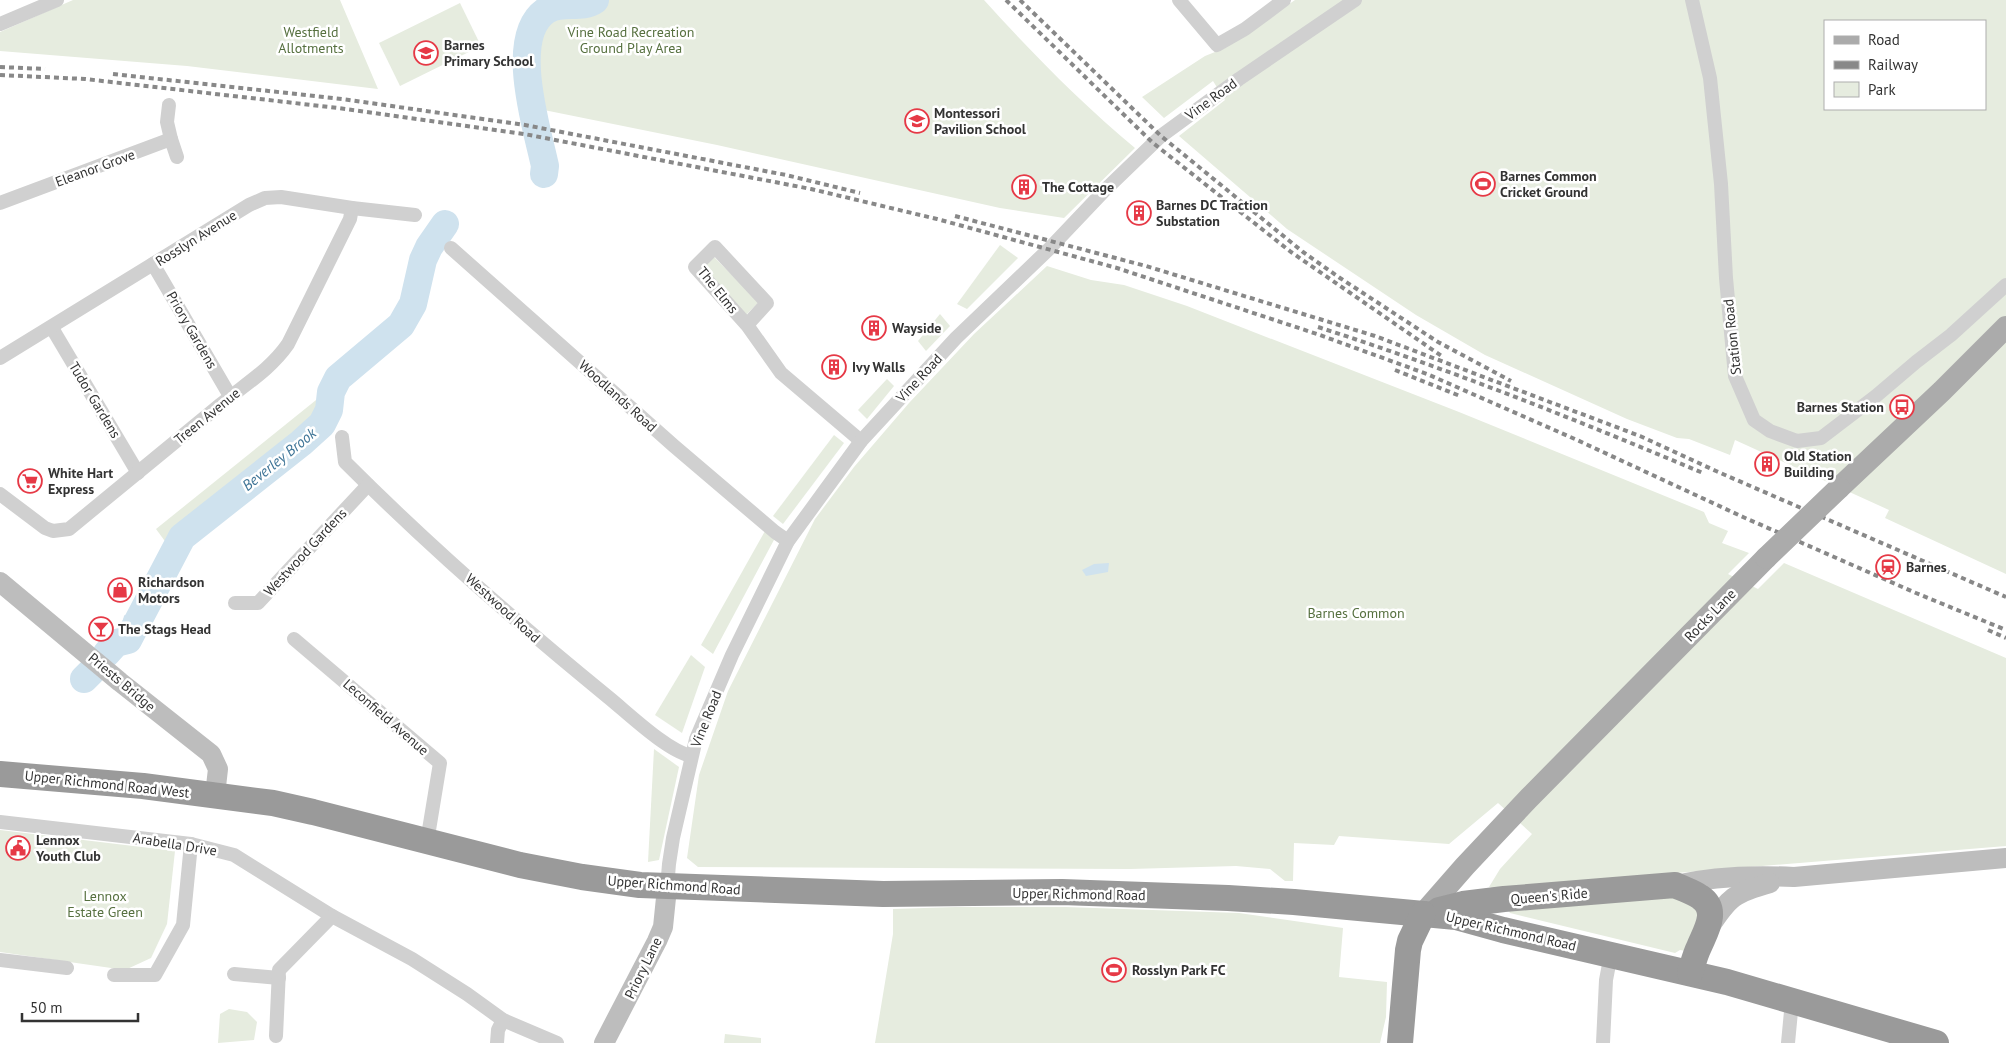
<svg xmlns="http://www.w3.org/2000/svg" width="2006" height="1043" font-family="'PT Sans',sans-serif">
  <rect width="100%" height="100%" fill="#fff"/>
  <g fill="#e6ecdf" fill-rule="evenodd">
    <path d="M73 0H340L378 89 187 66 0 51V32Z"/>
    <path d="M609 0H984C1031 52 1081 103 1135 148L1064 218 1000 208 717 145 539 109C537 97 534 85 533 74 532 53 537 16 563 13 584 11 591 17 609 0Z"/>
    <path d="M1295 0H2006V574L1885 518 1889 510 1735 440 1730 455 1689 439 1677 438 1627 419 1485 355 1416 315 1287 229 1179 136 1225 100 1213 81 1164 118 1142 97 1205 56 1225 48ZM1825 21H1985V109H1825Z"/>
    <path d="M460 3 481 46 400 86 379 43Z"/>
    <path d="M1000 245 1018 258 967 309 957 304Z"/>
    <path d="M714 257 759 302 746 315 704 268Z"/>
    <path d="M1047 266 1091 280 1124 285 1187 306 1459 412 1704 512 1709 523 1728 531 1722 543 1749 553 1728 574 1758 589 1784 563 2006 658V846L1493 888 1489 887 1500 869 1532 834 1498 803 1449 844 1339 836 1334 845 1294 843 1293 881H1285L1270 869 1236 866 1130 869 698 867 687 858 699 775 728 691 815 519 854 467 909 403 974 334Z"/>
    <path d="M940 314 950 326 926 351 918 341Z"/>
    <path d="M887 379 894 386 867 419 858 410Z"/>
    <path d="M326 392 318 423 167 544 156 529Z"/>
    <path d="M834 435 844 443 783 524 773 516Z"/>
    <path d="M765 531 775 538 713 654 701 645Z"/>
    <path d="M691 655 705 667 682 733 655 715Z"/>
    <path d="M654 749 679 767 659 860 648 862Z"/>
    <path d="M0 830 175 851 167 924 151 958 125 970 0 952Z"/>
    <path d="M1671 895 1694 901 1699 915 1686 951 1680 950 1675 953 1510 913 1508 910Z"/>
    <path d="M956 907H1066L1239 913 1343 928 1339 977 1387 982 1386 1017 1380 1043H875L893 934V909Z"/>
    <path d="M229 1009 247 1012 257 1022 254 1040 218 1043 220 1014Z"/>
    <path d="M725 1034 761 1038V1043H724Z"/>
  </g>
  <path fill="#cfe2ee" d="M1109 563 1108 572 1086 576 1082 570 1094 564Z"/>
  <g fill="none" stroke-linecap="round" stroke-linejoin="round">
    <g stroke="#cfe2ee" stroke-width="4.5">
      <path d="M535 8 534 15 536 19"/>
      <path d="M116 643C118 633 125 627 126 617"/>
    </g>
    <g stroke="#cfe2ee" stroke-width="28">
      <path d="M544 174 545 166C537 128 507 35 547 10 562 0 581 10 595 0"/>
      <path d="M107 653 116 643 128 640 182 537 301 443 322 424 329 410 331 392 338 378 401 325 413 304 423 260 429 247 445 224"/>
      <path d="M84 679 91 672"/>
    </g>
    <g stroke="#d0d0d0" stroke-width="14">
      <path d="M1179 0 1217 45 1245 29 1284 0"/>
      <path d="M1692 0 1710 78 1721 184 1726 278 1735 376 1754 420 1770 431 1797 441 1821 438 1876 396 1916 362 1951 335 2006 285"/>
      <path d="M0 24 57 0"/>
      <path d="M169 105 167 122 171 139"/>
      <path d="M0 203 171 139 177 157"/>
      <path d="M451 248 674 446 775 532 788 541"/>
      <path d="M153 264 230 396"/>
      <path d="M747 325 695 267 715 247 767 303 747 325 781 373 861 441"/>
      <path d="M52 328 138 473"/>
      <path d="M0 358 249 205 265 198 281 197 352 208 415 215"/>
      <path d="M342 437 345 462C428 545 517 623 608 697 629 714 666 750 691 756"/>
      <path d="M0 494 45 528 53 531 69 529C119 488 170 446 220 405 244 385 270 370 288 344L350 219 352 208"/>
      <path d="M235 603H258L368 485"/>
      <path d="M294 639 440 763 427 842"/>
      <path d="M0 822 191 844 234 855 332 916 412 959 467 994 503 1020 557 1043"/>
      <path d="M667 888 669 864 673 838 696 739 732 655 788 541 861 441 956 338 1049 249 1105 190 1161 136 1239 79 1355 0"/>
      <path d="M0 960 67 968"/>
      <path d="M234 974 279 978"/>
      <path d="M114 975H155L183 925 191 844"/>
      <path d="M276 1036 279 970 332 916"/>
      <path d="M497 1043 498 1030 503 1020"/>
      <path d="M1603 1043 1606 980 1611 954"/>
      <path d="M1788 1043 1792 1001"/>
    </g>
    <g stroke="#bdbdbd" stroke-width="20">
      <path d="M0 582 120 682 211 754 218 769 215 795"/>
      <path d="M1675 885C1714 876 1755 875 1794 877L2006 858"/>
      <path d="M1709 928C1729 897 1734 893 1770 883"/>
      <path d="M604 1043 657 941 663 927 667 888"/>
    </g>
    <g stroke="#ababab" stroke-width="22">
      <path d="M1839 488 1942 391 2006 327"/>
      <path d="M1423 914 1465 866 1529 798 1766 558"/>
    </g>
    <g stroke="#9a9a9a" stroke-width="26">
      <path d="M0 774 143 786 273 803 313 812 520 865 582 877 640 885 883 894 1062 892 1228 898 1294 902 1456 917 1503 930 1727 982 1936 1043"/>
      <path d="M1439 910 1463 904 1504 899 1675 885C1683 889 1693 892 1700 897 1720 910 1705 932 1699 947 1695 955 1693 964 1690 973"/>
      <path d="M1400 1043 1408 950 1410 941 1423 914"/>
    </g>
    <g stroke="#888" stroke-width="4" stroke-dasharray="5 4" stroke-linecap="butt">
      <path d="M1006 0 1153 143 1291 252 1443 357"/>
      <path d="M1020 0 1161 136 1303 252 1340 278 1438 342 1511 381"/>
      <path d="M0 67 45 69"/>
      <path d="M113 74 342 99 525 125 786 175 860 193"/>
      <path d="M0 75 85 79 338 108 524 134 811 189 937 219 1117 268 1317 334 1427 374 1577 440 1743 517 1916 593 2006 630"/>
      <path d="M955 216 1146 266 1375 336 1640 436 1716 471 2006 597"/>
      <path d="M1318 327C1449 369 1577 420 1703 473"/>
      <path d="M1395 370 1460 396"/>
      <path d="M1988 630 2006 638"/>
    </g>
    <path stroke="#ababab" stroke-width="22" d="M1766 558 1839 488"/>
  </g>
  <defs>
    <g id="school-ring" transform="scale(1.25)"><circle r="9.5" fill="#fff" stroke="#e63946" stroke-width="1.5"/><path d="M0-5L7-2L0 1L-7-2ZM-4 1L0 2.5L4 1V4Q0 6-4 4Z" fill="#e63946"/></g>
    <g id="stadium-ring" transform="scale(1.25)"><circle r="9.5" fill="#fff" stroke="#e63946" stroke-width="1.5"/><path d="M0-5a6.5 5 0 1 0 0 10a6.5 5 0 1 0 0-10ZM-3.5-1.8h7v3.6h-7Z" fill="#e63946"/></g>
    <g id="building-ring" transform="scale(1.25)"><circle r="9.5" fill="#fff" stroke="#e63946" stroke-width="1.5"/><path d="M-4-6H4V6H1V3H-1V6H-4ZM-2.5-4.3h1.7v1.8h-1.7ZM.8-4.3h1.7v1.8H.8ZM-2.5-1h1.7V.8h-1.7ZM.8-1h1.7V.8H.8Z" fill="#e63946"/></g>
    <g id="bus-ring" transform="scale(1.25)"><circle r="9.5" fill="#fff" stroke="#e63946" stroke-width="1.5"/><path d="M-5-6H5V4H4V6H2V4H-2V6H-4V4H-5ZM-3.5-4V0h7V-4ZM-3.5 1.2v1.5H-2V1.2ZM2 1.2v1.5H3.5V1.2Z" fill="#e63946"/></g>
    <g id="supermarket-ring" transform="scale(1.25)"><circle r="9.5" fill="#fff" stroke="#e63946" stroke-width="1.5"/><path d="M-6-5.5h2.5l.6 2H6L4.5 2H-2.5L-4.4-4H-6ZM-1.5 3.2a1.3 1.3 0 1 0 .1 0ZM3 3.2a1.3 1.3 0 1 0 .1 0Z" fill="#e63946"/></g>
    <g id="station-ring" transform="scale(1.25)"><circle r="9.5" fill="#fff" stroke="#e63946" stroke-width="1.5"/><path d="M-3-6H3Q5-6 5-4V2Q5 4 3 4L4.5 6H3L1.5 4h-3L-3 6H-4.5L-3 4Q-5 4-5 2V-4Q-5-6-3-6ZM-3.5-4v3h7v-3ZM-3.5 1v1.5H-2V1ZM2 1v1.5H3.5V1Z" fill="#e63946"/></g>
    <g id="shop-ring" transform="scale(1.25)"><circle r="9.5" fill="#fff" stroke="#e63946" stroke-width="1.5"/><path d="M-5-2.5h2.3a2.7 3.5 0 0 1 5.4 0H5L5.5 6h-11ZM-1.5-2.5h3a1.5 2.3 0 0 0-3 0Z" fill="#e63946"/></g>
    <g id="bar-ring" transform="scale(1.25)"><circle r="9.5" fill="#fff" stroke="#e63946" stroke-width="1.5"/><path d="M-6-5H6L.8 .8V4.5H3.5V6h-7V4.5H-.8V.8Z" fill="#e63946"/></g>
    <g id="civic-ring" transform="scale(1.25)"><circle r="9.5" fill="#fff" stroke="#e63946" stroke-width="1.5"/><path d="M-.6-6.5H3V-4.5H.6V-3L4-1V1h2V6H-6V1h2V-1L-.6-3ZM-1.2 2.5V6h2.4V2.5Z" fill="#e63946"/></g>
  </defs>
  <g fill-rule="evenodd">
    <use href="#school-ring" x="426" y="53"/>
    <use href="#school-ring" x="917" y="121"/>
    <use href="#stadium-ring" x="1483" y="184"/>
    <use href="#building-ring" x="1024" y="187"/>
    <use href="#building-ring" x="1139" y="213"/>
    <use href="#building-ring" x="874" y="328"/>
    <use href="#building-ring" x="834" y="367"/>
    <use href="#bus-ring" x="1902" y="407"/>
    <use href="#building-ring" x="1767" y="464"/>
    <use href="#supermarket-ring" x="30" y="481"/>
    <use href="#station-ring" x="1888" y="567"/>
    <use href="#shop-ring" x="120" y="590"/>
    <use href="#bar-ring" x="101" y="629"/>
    <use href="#civic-ring" x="18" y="848"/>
    <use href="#stadium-ring" x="1114" y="970"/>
  </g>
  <g text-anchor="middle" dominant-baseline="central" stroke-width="5" stroke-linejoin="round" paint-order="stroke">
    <g font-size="14" fill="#56703f" stroke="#fff">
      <text x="311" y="32">Westfield<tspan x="311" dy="16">Allotments</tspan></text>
      <text x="631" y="32">Vine Road Recreation<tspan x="631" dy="16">Ground Play Area</tspan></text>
      <text x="1356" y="613">Barnes Common</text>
      <text x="105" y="896">Lennox<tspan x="105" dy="16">Estate Green</tspan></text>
    </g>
    <g font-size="14" font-weight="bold" fill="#333" stroke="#fff" text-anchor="start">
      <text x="444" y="45">Barnes<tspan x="444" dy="16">Primary School</tspan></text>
      <text x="934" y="113">Montessori<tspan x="934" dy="16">Pavilion School</tspan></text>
      <text x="1500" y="176">Barnes Common<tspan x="1500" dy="16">Cricket Ground</tspan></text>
      <text x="1042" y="187">The Cottage</text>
      <text x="1156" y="205">Barnes DC Traction<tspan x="1156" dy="16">Substation</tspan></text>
      <text x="892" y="328">Wayside</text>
      <text x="852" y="367">Ivy Walls</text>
      <text x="1884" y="407" text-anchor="end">Barnes Station</text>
      <text x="1784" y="456">Old Station<tspan x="1784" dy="16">Building</tspan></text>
      <text x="48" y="473">White Hart<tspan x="48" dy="16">Express</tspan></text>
      <text x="1906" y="567">Barnes</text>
      <text x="138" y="582">Richardson<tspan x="138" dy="16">Motors</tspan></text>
      <text x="118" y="629">The Stags Head</text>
      <text x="36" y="840">Lennox<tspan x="36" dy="16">Youth Club</tspan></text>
      <text x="1132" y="970">Rosslyn Park FC</text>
    </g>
    <g font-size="14" fill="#333" stroke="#fff">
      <text transform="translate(1211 99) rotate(-36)">Vine Road</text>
      <text transform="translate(95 168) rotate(-20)">Eleanor Grove</text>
      <text transform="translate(196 238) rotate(-32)">Rosslyn Avenue</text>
      <text transform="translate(718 290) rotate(51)">The Elms</text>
      <text transform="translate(192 330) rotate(60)">Priory Gardens</text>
      <text transform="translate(1732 337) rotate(-96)">Station Road</text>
      <text transform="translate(919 378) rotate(-47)">Vine Road</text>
      <text transform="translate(618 396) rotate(42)">Woodlands Road</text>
      <text transform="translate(95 400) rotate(59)">Tudor Gardens</text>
      <text transform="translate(207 416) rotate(-39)">Treen Avenue</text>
      <text transform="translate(305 552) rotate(-47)">Westwood Gardens</text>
      <text transform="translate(503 608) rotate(42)">Westwood Road</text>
      <text transform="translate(1710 615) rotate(-46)">Rocks Lane</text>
      <text transform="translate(122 682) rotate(40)">Priests Bridge</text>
      <text transform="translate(386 717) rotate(41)">Leconfield Avenue</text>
      <text transform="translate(706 719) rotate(-68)">Vine Road</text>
      <text transform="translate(107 784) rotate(6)">Upper Richmond Road West</text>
      <text transform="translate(175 844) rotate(9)">Arabella Drive</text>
      <text transform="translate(674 885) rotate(4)">Upper Richmond Road</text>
      <text transform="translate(1079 894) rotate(1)">Upper Richmond Road</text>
      <text transform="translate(1549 896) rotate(-5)">Queen's Ride</text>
      <text transform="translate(1511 931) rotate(13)">Upper Richmond Road</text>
      <text transform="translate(643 968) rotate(-64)">Priory Lane</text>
    </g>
    <g font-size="15" font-style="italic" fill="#3f7597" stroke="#fff">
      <text transform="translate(279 459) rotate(-39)">Beverley Brook</text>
    </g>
  </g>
  <rect x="1824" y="20" width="162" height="90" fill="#ffffff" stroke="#adadad"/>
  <rect x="1834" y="36" width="25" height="8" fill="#ababab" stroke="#adadad"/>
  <text x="1868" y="45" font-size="15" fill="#333333">Road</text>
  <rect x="1834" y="61" width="25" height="8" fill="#888888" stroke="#adadad"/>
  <text x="1868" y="70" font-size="15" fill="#333333">Railway</text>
  <rect x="1834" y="82" width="25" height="15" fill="#e6ecdf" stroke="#adadad"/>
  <text x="1868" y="95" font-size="15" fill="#333333">Park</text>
  <path d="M22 1013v8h116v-8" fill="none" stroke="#333333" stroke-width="2.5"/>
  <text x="30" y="1013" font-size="15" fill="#333333" stroke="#ffffff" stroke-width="4" paint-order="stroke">50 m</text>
</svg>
